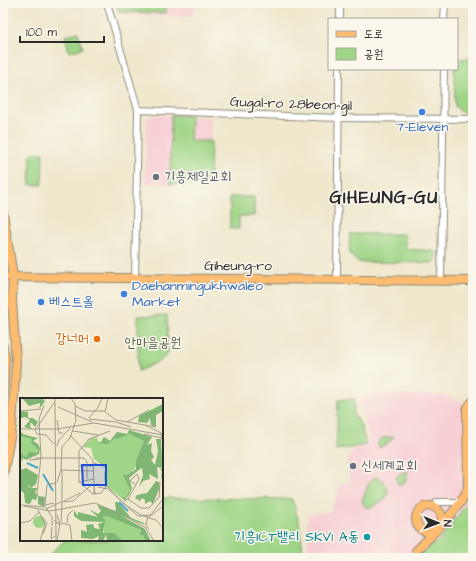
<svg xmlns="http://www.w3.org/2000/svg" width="476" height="561" font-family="'Architects Daughter','Poor Story',sans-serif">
  <rect width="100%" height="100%" fill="#fbf7ec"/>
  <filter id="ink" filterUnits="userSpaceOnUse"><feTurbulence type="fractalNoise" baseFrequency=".025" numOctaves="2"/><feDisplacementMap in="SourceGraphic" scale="8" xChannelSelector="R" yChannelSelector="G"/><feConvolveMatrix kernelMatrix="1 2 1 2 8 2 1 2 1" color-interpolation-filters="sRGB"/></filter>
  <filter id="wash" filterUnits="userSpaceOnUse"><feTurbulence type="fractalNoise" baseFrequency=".012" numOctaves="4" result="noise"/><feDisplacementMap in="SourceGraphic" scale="16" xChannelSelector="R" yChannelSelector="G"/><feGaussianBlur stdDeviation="0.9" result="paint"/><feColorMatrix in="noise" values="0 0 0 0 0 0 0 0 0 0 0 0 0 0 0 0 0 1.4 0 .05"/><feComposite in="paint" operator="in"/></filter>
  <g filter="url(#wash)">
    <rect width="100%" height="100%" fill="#efe8cd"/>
    <g fill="#f7cfd4">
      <path d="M114 3H195V10L190 16 117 14Z"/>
      <path d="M152 115H171L170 184H147L145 182 146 121Z"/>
      <path d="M191 116 211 117V141H190Z"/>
      <path d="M376 394 447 396 473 407V490L471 496 448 527 410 558H308L307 514 330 512 341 483 351 484 347 463 353 449 369 445 368 433 359 402Z"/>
    </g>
    <g fill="#9fd586" stroke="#658058">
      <path d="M117 3H166V13L119 12Z"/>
      <path d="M78 32 83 48 69 52 65 36Z"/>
      <path d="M473 58V112H461L455 106 454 69H457V59Z"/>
      <path d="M171 115 191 116 190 141H211L210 180 205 185 170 184Z"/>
      <path d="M31 153H43L42 185H30Z"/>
      <path d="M230 197H254V216H239V229H230Z"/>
      <path d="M350 234H403L405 236V249L434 251C437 254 436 259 434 262L431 263 359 262C347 257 349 245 350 234Z"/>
      <path d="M167 315 168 354 160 361 138 371V316Z"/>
      <path d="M355 399 353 414C361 421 363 434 366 445L336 450 338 400Z"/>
      <path d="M388 437H394L388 443 379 448 378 444 380 439Z"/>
      <path d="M405 471 408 472C407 479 405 482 399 486L396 477Z"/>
      <path d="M375 477 382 480 388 490 386 499 371 507 366 508 362 501 368 485Z"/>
      <path d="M473 495V558H413L440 540Z"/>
      <path d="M162 498 292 499 299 522 304 558H46L65 540H162Z"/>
    </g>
  </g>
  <g filter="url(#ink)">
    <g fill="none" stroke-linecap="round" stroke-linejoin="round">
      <g stroke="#8d8a7c" stroke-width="8">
        <g id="minor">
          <path d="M107 3 138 110 135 278"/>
          <path d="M340 19V3"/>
          <path d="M444 19 445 3"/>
          <path d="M138 110 338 118 473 119"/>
          <path d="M337 279 339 69"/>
          <path d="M441 280 444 69"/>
          <path d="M437 502H461"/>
        </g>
      </g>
      <g stroke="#8d8a7c" stroke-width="10">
        <g id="major">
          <path d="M3 213 13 276 12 298 16 363 12 426 3 476"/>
          <path d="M3 277 473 281"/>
          <path d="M3 346 5 358 3 398"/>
          <circle cx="429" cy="519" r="13"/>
          <path d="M416 551 431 536 452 513 461 502 468 488 467 409 473 401"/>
        </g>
      </g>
      <use href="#minor" stroke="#fff" stroke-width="6"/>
      <use href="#major" stroke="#fdbc70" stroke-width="8"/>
    </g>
  </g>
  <g fill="#3f7fe0" stroke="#fbf7ec" stroke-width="1.5">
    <circle cx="422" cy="112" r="4"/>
    <circle cx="124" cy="294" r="4"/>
    <circle cx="41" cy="302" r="4"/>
  </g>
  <g fill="#6b7280" stroke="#fbf7ec" stroke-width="1.5">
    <circle cx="156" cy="177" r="4"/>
    <circle cx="353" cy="466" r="4"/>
  </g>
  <circle fill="#e8710a" stroke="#fbf7ec" stroke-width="1.5" cx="97" cy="339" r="4"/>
  <circle fill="#0f9aa8" stroke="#fbf7ec" stroke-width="1.5" cx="367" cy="537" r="4"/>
  <g text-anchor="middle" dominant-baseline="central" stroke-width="3" stroke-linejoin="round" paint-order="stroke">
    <g font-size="14" fill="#2b2b2b" stroke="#fbf7ec">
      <text transform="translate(291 104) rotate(2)">Gugal-ro 28beon-gil</text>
      <text x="238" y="266">Giheung-ro</text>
    </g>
    <g font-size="14" fill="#366cbe" stroke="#fbf7ec" text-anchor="start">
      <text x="422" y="127" text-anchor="middle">7-Eleven</text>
      <text x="132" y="286">Daehanmingukhwaleo<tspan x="132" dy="16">Market</tspan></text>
      <text x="49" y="302">베스트올</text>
    </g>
    <g font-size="14" fill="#5b616d" stroke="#fbf7ec" text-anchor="start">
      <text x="164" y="177">기흥제일교회</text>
      <text x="361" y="466">신세계교회</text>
    </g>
    <g font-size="14" fill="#c56008" stroke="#fbf7ec" text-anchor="end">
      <text x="89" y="339">강너머</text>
    </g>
    <g font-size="14" fill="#4e5e46" stroke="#fbf7ec">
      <text x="153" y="343">안마을공원</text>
    </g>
    <g font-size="14" fill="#0d838f" stroke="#fbf7ec" text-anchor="end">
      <text x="359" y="537">기흥ICT밸리 SKV1 A동</text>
    </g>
    <g font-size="18" font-weight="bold" letter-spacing="1" fill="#2b2b2b" stroke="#fbf7ec">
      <text x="384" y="197">GIHEUNG-GU</text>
    </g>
  </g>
  <g transform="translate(20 398)">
    <rect width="143" height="143" fill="#efe8cd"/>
    <path d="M0 34 14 40 13 45 19 51V54L7 60 0 56ZM98 36H109L124 43 116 62 117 68 107 78 110 91 105 103 87 88 84 82V74L87 71 74 61 71 50 63 49 70 41 77 39 78 44 88 45ZM84 118H91L121 132 125 143H103L90 135H84ZM13 124a6 6 0 1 1 12 0a6 6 0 1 1-12 0Z" fill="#9fd586"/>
    <path d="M2 0H22L25 3 20 10 17 8 20 9V5L9 8ZM143 6V13L136 17V29L131 27 130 20 127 25 118 24 119 18ZM0 13 8 14V20H13L18 24 15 29 11 24 10 28 12 31 4 29 10 22 5 19 1 20 0 28ZM109 32 132 39 127 47 132 45 131 53 134 59 131 62 135 67 138 53 136 41H141L143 79 141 81 142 73 140 72 142 70 137 69 138 81 129 76 130 81 123 83 119 89 123 77 122 70 120 71 109 80 112 90 109 97 105 102 102 99 106 100 110 91 103 77H107L116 71V62L124 43 109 36 97 41 95 40 88 46 76 45 81 44 84 39 90 43 97 34 107 36ZM0 34 4 37 18 40 13 43 18 46 20 50 19 56 6 62 3 60 2 64 0 55 6 59 9 54 17 55 19 52 11 45 12 41 1 38ZM6 70 18 77 16 86 11 90 9 87 8 88 11 90H17L15 95 18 96V98L25 99 24 109 18 106V97L16 102 12 101 14 97 10 106 5 105 4 95 0 92V76L1 72ZM136 83 139 84V91L133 106 130 103 125 106V102L122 100 120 103 115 100 117 97 127 95ZM95 104H98L111 120 124 125 125 127 102 118 125 131 131 143H125L123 137H120L121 132 87 118 83 119 85 122 83 135H94L103 143H87L86 137 83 143H78L79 138 73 141 61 140V132L67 134 66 127 73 126 74 130 78 131H80L78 126 84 124 61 123 54 118V112L58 118V114L78 119 69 111 78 116 81 113 77 107 96 113Z" fill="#7fb673"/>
    <path fill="none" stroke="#4ca7ca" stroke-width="2" d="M7 65 18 70M23 76 33 93M99 104 108 113"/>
    <path fill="none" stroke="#a19c8c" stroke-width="1" d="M35 0 36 143M34 5 15 32 17 36 26 37 34 46M55 8 65 13H84L96 22 136 29M38 9 72 24M0 13 21 11M85 14 88 0M69 20 78 9 82 0M69 21 96 24 111 29M37 22 39 35H43M107 24 129 12M125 27 141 35 143 46M0 31H37L74 25 143 37M53 33 78 37M124 36 142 40M51 38 73 62 74 87M37 48 39 42 50 30M15 60H64L67 64V81M9 62 21 61M74 65 86 69M59 68H73M41 72 73 73M37 84 41 72 42 49 50 40 56 22 55 6 51 0M59 84 74 81M78 89 88 91 118 118 132 117 143 108M86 89 81 95 73 96 59 84V53L69 41 90 33M17 95 21 59 19 21 24 7M74 96V87L75 96M18 98 32 119V128M108 101 121 110H129L139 99 140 84M44 103 60 95M104 103 108 101 119 81 117 76 110 83 115 86M42 104V72M34 105 25 107 27 87 35 85M104 106 121 117M1 107 24 109M4 108 30 113 75 105 100 116M17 110 25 126 20 143M26 111 41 104 53 103 70 88 78 86 88 89 105 107M103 117 126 130 134 143M120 117 136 122 143 130M128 118 126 127 129 131M22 119 27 125 23 136M129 119 143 101M34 122 40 127 36 124M0 125 10 123 19 114M41 125 50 127 52 143M41 125 42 105M47 125 48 117 53 112M32 129 31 141 35 138M37 142 40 126 37 117"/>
    <path fill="#1d4ed8" fill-opacity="0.15" stroke="#1d4ed8" stroke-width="2" d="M62 67H86V87H63Z"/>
    <rect width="143" height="143" fill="none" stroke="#2b2b2b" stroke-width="2"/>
  </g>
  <rect width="476" height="561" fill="none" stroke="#fbf7ec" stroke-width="16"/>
  <rect x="328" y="18" width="130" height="52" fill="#fbf7ec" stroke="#a8a59f"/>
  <rect x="336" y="31" width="20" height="6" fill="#fdbc70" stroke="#a8a59f"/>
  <text x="364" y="38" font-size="12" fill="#2b2b2b">도로</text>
  <rect x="336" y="48" width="20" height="12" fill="#9fd586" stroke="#a8a59f"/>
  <text x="364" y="58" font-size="12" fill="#2b2b2b">공원</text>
  <g transform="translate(438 523) rotate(91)" stroke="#fbf7ec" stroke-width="3" paint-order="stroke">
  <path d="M0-3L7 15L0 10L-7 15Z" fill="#2b2b2b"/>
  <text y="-6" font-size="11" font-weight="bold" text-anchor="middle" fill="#2b2b2b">N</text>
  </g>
  <path d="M20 36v6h84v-6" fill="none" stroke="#2b2b2b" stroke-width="2"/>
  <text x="26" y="36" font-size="12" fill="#2b2b2b" stroke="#fbf7ec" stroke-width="3" paint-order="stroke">100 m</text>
</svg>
